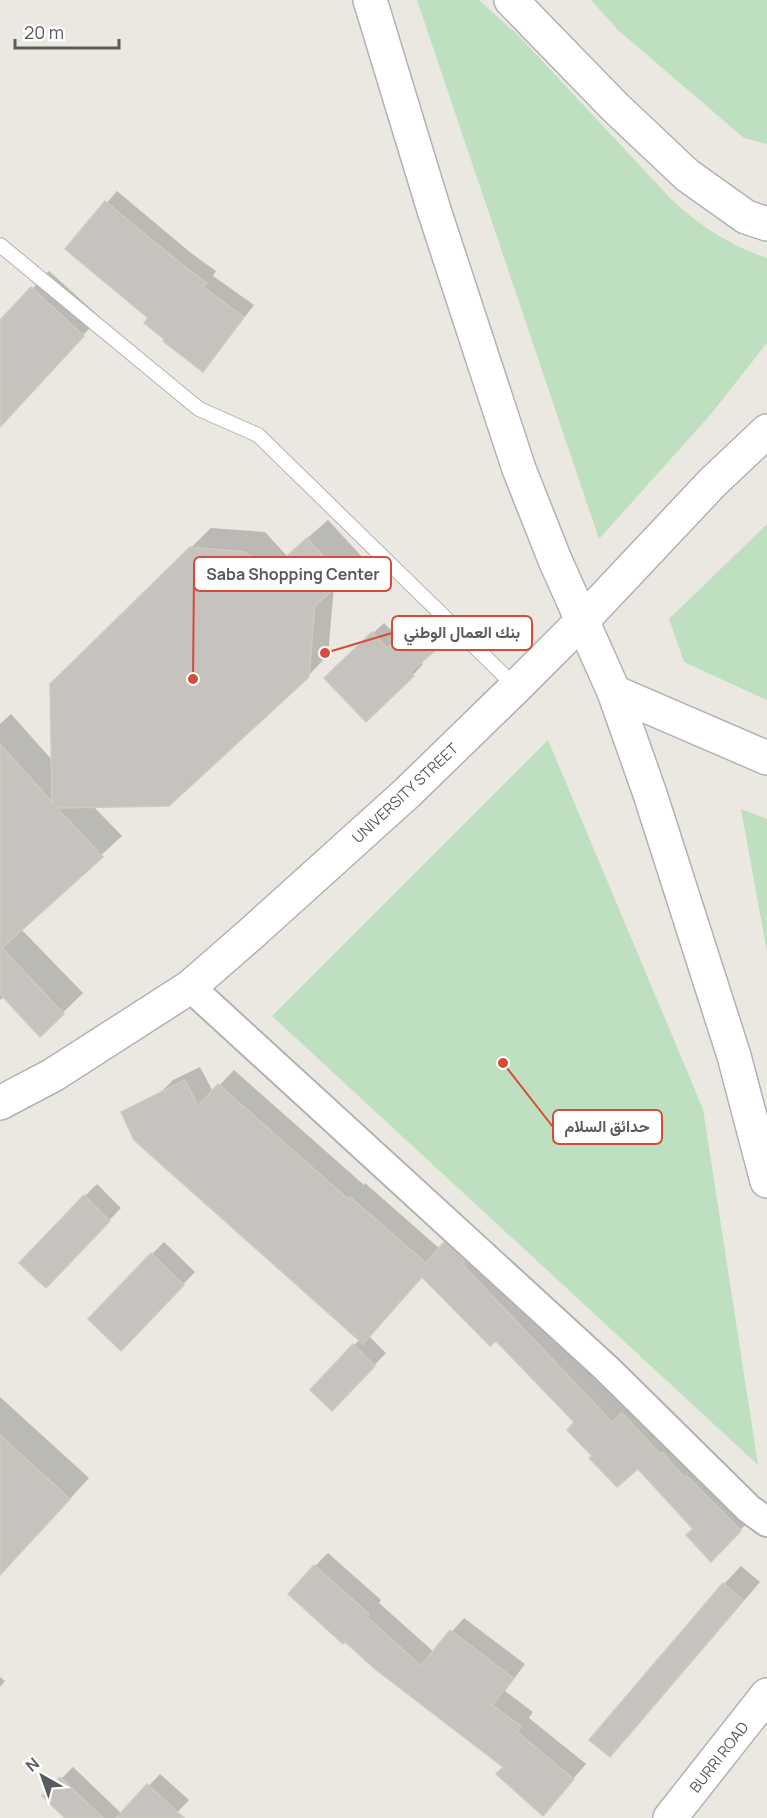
<svg xmlns="http://www.w3.org/2000/svg" width="767" height="1818" font-family="Manrope,Vazirmatn,sans-serif">
  <rect width="100%" height="100%" fill="#eae8e0"/>
  <g fill="#bee0c0">
    <path d="M417 0H479L519 36 671 199C698 225 731 246 767 258V343L711 414 599 539Z"/>
    <path d="M591 0H767V144L744 138 618 30Z"/>
    <path d="M767 524V700L684 662 669 619Z"/>
    <path d="M548 740 703 1109 758 1465 272 1016Z"/>
    <path d="M741 809 767 819V952Z"/>
  </g>
  <g fill="#0003">
    <path d="M117 191 191 253 216 271 213 276 254 305 213 359 203 370 150 318 67 249Z"/>
    <path d="M49 271 100 317 0 425V323Z"/>
    <path d="M328 520 363 558 334 586 328 655 308 676 93 806 122 836 21 929 83 993 40 1035 4 997 0 1000V724L11 714 53 761 51 684 211 528 265 532 287 556Z"/>
    <path d="M426 614 446 638 420 661 423 664 413 675 337 667 384 623 399 638Z"/>
    <path d="M200 1067 213 1092 234 1070 364 1185 365 1183 440 1249 460 1229 755 1515 711 1560 695 1529 638 1466 593 1456 576 1422 496 1339 423 1275 369 1336 386 1353 344 1397 312 1390 360 1339 159 1094 173 1080Z"/>
    <path d="M97 1184 121 1208 58 1274 85 1196Z"/>
    <path d="M164 1242 195 1272 121 1349 152 1254Z"/>
    <path d="M0 1397 89 1478 0 1575Z"/>
    <path d="M328 1553 381 1600 379 1603 434 1652 464 1618 525 1664 505 1691 533 1712 529 1718 586 1764 543 1814 505 1767 315 1566Z"/>
    <path d="M741 1566 760 1582 627 1738 610 1755 724 1584Z"/>
    <path d="M0 1677 5 1681 0 1687Z"/>
    <path d="M73 1767 122 1814 160 1774 189 1800 172 1818H67L44 1796Z"/>
  </g>
  <g fill="#c6c2bd" stroke="#cecabf" stroke-width="1.5">
    <path d="M105 201 180 263 207 283 203 287 244 317 203 372 163 341 164 339 144 323 148 318 65 249Z"/>
    <path d="M31 287 84 336 0 427V320Z"/>
    <path d="M307 538 344 579 315 606 309 677 169 806 57 808 103 857 2 948 64 1014 40 1037 0 994V744L52 802 50 684 190 547 245 552 267 574Z"/>
    <path d="M414 624 436 650 410 672 414 676 366 722 324 678 372 632 387 648Z"/>
    <path d="M185 1080 198 1106 218 1084 348 1199 350 1197 426 1263 444 1242 465 1261 462 1264 612 1422 622 1413 660 1454 662 1452 685 1478 687 1476 741 1531 711 1562 686 1535 693 1529 638 1469 617 1487 589 1458 592 1456 567 1430 574 1422 496 1341 490 1346 422 1277 363 1344 134 1140 121 1112Z"/>
    <path d="M84 1195 110 1221 46 1288 19 1263Z"/>
    <path d="M151 1253 184 1285 121 1351 88 1319Z"/>
    <path d="M353 1344 375 1366 332 1411 310 1390Z"/>
    <path d="M0 1435 70 1499 0 1575Z"/>
    <path d="M314 1565 369 1614 367 1617 421 1666 450 1630 513 1678 492 1705 521 1726 517 1732 574 1779 543 1816 496 1774 503 1767 375 1669 345 1642 343 1644 288 1594Z"/>
    <path d="M723 1583 743 1600 610 1757 589 1740Z"/>
    <path d="M60 1777 103 1818H65L42 1796Z"/>
    <path d="M147 1784 184 1818H116Z"/>
  </g>
  <g fill="none" stroke-linecap="round" stroke-linejoin="round">
    <g stroke="#b1b2b6" stroke-width="16">
      <path id="lane" d="M0 245 199 409 258 435 516 687"/>
    </g>
    <g stroke="#b1b2b6" stroke-width="32">
      <path id="street" d="M190 987 606 1368 749 1509 767 1522"/>
    </g>
    <g stroke="#b0b2b6" stroke-width="36">
      <g id="secondary">
        <path d="M370 0 434 210 519 469 555 560 614 692 650 794 734 1056 767 1181"/>
        <path d="M511 0 615 107 687 175 746 217 767 224"/>
        <path d="M614 692 767 758"/>
        <path d="M0 1103 53 1075 190 987 253 932 407 793 516 687 583 620 712 483 767 431"/>
        <path d="M670 1818 767 1695"/>
      </g>
    </g>
    <use href="#lane" stroke="#fff" stroke-width="14"/>
    <use href="#street" stroke="#fff" stroke-width="28"/>
    <use href="#secondary" stroke="#fff" stroke-width="33"/>
  </g>
  <g text-anchor="middle" dominant-baseline="central" stroke-width="5" stroke-linejoin="round" paint-order="stroke">
    <g font-size="15" fill="#595b5f" stroke="#fff">
      <text transform="translate(405 793) rotate(-43)">UNIVERSITY STREET</text>
      <text transform="translate(719 1757) rotate(-52)">BURRI ROAD</text>
    </g>
  </g>
  <path fill="none" stroke="#d64c3a" stroke-width="2" d="M193 679L194 574M325 653L392 633M503 1063L553 1127"/>
  <g fill="#d64c3a" stroke="#fff" stroke-width="2">
    <circle cx="193" cy="679" r="6"/>
    <circle cx="325" cy="653" r="6"/>
    <circle cx="503" cy="1063" r="6"/>
  </g>
  <g fill="#fff" stroke="#d64c3a" stroke-width="2">
    <rect x="194" y="557" width="197" height="34" rx="6"/>
    <rect x="392" y="616" width="140" height="34" rx="6"/>
    <rect x="553" y="1110" width="109" height="34" rx="6"/>
  </g>
  <g font-size="16" text-anchor="middle" font-weight="bold" fill="#595b5f">
    <text x="293" y="580">Saba Shopping Center</text>
    <text x="462" y="638">بنك العمال الوطني</text>
    <text x="607" y="1132">حدائق السلام</text>
  </g>
  <g transform="translate(42 1776) rotate(320)" stroke="#ffffff" stroke-width="4.5" paint-order="stroke">
  <path d="M0-4.5L10 22L0 15L-10 22Z" fill="#595b5f"/>
  <text y="-9" font-size="16" font-weight="bold" text-anchor="middle" fill="#595b5f">N</text>
  </g>
  <path d="M15 39v9h104v-9" fill="none" stroke="#595b5f" stroke-width="3"/>
  <text x="24" y="39" font-size="18" fill="#595b5f" stroke="#ffffff" stroke-width="4.5" paint-order="stroke">20 m</text>
</svg>
